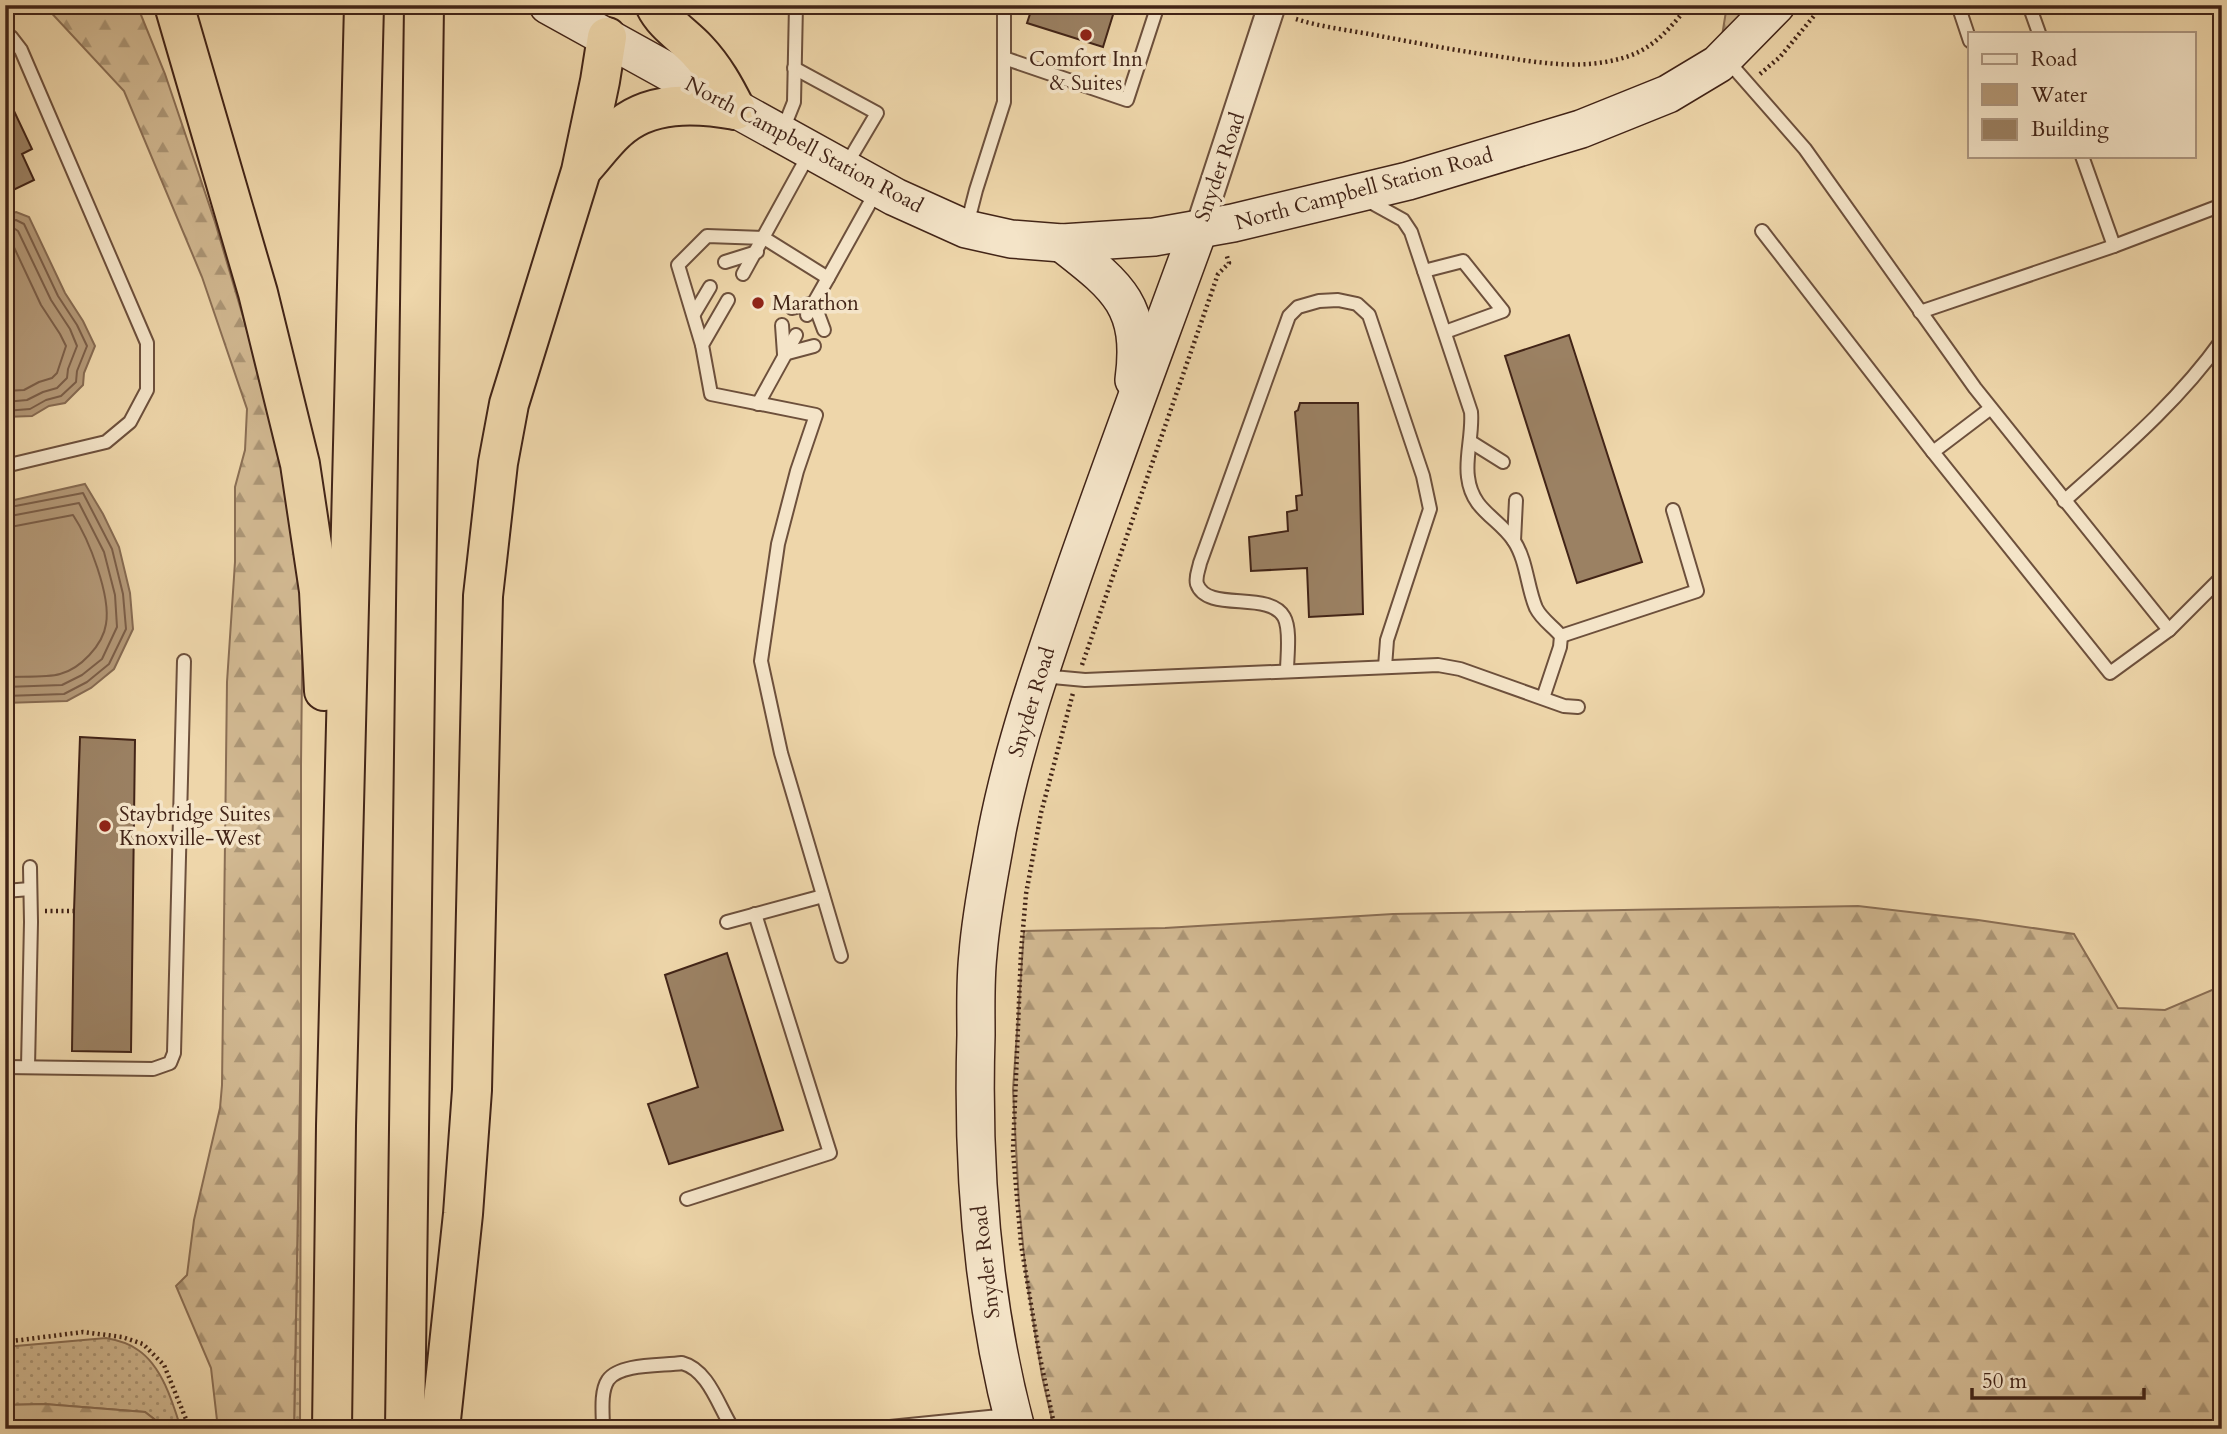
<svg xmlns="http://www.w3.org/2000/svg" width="2227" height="1434" font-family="Cardo,serif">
  <defs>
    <pattern id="grass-dots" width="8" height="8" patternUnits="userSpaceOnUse" patternTransform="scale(1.75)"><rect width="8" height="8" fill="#d1b891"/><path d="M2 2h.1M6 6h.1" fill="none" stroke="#ab9575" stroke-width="1.8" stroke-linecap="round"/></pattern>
    <pattern id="forest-firs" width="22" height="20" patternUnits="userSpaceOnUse" patternTransform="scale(1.75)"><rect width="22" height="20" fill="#d1b891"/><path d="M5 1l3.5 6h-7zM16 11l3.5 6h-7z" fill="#ab9575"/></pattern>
  </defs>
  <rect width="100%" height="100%" fill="#eed6aa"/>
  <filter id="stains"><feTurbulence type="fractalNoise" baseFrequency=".00286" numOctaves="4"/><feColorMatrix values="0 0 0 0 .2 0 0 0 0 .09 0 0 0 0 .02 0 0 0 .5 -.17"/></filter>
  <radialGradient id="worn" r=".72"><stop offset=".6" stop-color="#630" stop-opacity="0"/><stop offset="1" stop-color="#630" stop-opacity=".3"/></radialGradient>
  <g fill="url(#grass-dots)" stroke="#8a6e54" stroke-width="2">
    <path d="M301 1036 300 1429H294Z"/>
    <path d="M106 1338C117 1340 129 1343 138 1350 162 1366 173 1403 181 1429H167L145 1412 44 1404 5 1405V1347Z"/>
  </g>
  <g fill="url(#forest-firs)" stroke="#8a6e54" stroke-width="2">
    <path d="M44 5H137L165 74 215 222 276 428 303 585 301 764V1035L294 1429H218L211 1368 176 1286 187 1275 194 1220 220 1108 222 1085 227 682 235 562V487L245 450 247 409 202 277 124 91Z"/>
    <path d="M1727 5H1758L1722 36Z"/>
    <path d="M1858 906 1978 920 2074 934 2118 1008 2165 1010 2217 988 2222 981V1429H1054L1042 1376 1026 1275 1019 1204 1013 1090 1024 931 1165 928 1393 914Z"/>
    <path d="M44 1404 145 1412 167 1429H46L45 1422H5V1405Z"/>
  </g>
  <g fill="#b49978" stroke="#866a51" stroke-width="2">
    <path d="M16 212 29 217 65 293 83 321 95 346 84 373 83 385 65 403 49 406 32 416 5 417V216Z"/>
    <path d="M85 484 103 514 119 547 130 593 133 629 114 669 91 688 67 701 5 703V502Z"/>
    <path d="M5 752C19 773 13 800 8 823L5 826Z"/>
  </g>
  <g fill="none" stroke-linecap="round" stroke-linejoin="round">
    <g stroke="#7b5e48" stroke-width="2">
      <path d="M5 222 16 220 24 224 58 296 77 325 87 346 77 371 76 382 61 396 46 400 30 409 5 411"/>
      <path d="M5 231 15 229 18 231 51 300 70 329 77 346 68 369 67 378 57 388 43 392 27 400 5 402"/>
      <path d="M5 241 12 243 41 305 60 334 66 346 57 373 52 378 39 382 24 390 5 391"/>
      <path d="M5 508 83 493 112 549 123 594 126 629 109 664 87 682 64 694 5 696"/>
      <path d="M5 517 79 503 104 552 115 595 117 627 102 659 82 675 62 685 5 687"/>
      <path d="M5 528 73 515C89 539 111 596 106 624 103 645 80 669 60 674 47 678 20 676 5 677"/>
    </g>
  </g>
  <g fill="#9b8163" stroke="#422417" stroke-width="2">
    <path d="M1033 5H1116L1103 47 1027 23Z"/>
    <path d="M5 92 32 149 22 154 34 180 5 194Z"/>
    <path d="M1569 335 1642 562 1577 583 1505 356Z"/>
    <path d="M1300 403H1358L1363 614 1309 617 1307 568 1251 571 1249 537 1288 531 1287 512 1297 510 1296 496 1302 495 1295 412 1298 410Z"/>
    <path d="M80 737 135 740 131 1052 72 1051 74 911Z"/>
    <path d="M727 953 783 1130 669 1164 648 1104 698 1087 665 975Z"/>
  </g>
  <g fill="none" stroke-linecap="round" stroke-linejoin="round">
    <g stroke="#6d503c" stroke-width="16">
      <g id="lane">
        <path d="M1958 5 1970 41"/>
        <path d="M2029 5 2039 33"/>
        <path d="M5 34 11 37 21 50 147 343V390L130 422 106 442 5 466"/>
        <path d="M1004 58 1127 100 1158 5"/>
        <path d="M1727 60 1805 149 1975 388 2169 630 2110 673 1933 452 1991 408"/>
        <path d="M794 68 877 113 845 167"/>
        <path d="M782 132 794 102 796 5"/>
        <path d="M1365 199 1403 220 1411 232 1471 412C1473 433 1465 458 1468 477 1472 511 1498 517 1514 541 1527 561 1527 587 1536 608 1542 620 1553 626 1561 636L1560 647 1543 698"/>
        <path d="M967 225 976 190 1004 102V5"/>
        <path d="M1762 231 1933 452"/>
        <path d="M2114 246 2222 205"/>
        <path d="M725 262 757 252"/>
        <path d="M1424 271 1463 261 1503 311 1445 332"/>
        <path d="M743 274 809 154"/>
        <path d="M728 300 702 345 711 394 816 415 797 471 778 544 761 661 781 753 841 956"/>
        <path d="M792 308 814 303 824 330"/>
        <path d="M1920 312 2114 246 2082 156"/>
        <path d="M694 314 710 287"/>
        <path d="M807 315 828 278"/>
        <path d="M782 325 784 354 814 346"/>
        <path d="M702 345 678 265 707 236 764 238 828 278 877 190"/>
        <path d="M758 404 796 335"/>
        <path d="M1471 442 1503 462"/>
        <path d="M2064 501C2121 450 2178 402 2222 340"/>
        <path d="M1514 541 1516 500"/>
        <path d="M2169 630 2222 577"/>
        <path d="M1561 636 1697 591 1673 510"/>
        <path d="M1287 671C1287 657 1291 629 1284 617 1269 590 1207 613 1197 584 1195 577 1199 569 1200 563L1289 316 1298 307 1319 301 1338 300 1357 304 1369 315 1423 476 1430 509 1387 640 1385 667"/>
        <path d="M1042 676 1085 680 1438 665 1460 669 1564 706 1578 707"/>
        <path d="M5 891 30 889"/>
        <path d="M727 922 823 896"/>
        <path d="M5 1067 153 1069 170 1063 174 1053 184 661"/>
        <path d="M28 1067 31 922 30 867"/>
        <path d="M687 1199 830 1153 755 914"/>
        <path d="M603 1429C603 1414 600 1392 608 1380 620 1363 663 1366 682 1363 709 1370 719 1408 733 1429"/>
        <path d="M870 1429 1009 1415"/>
      </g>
    </g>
    <g stroke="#6d503c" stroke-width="30">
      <path id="street" d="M1198 231 1272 5"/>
    </g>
    <g stroke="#422417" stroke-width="40">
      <g id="secondary">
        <path d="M548 5 895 197 966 229 1011 239 1062 243 1154 237 1233 223 1408 181 1581 129 1668 94 1718 64 1776 5"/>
        <path d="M1062 243C1117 286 1144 305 1134 380"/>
        <path d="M1016 1429C982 1301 972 1167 976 1035 976 1008 975 981 978 954 981 913 990 871 997 831 1014 744 1044 659 1073 575 1113 460 1156 346 1198 231"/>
      </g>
    </g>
    <g stroke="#422417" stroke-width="42">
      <g id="highway">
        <path d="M174 5 258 293 300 464 319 591 324 691"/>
        <path d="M655 5C664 24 683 35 697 50 714 68 725 88 736 110"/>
        <path d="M583 168C594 156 604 142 616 131 648 100 697 103 736 110"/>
        <path d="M332 1429 336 1126 364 5"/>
        <path d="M405 1429 424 5"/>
        <path d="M440 1429 463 1214 472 1090 483 596 498 463 509 404 581 171 600 81 607 37"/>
      </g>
    </g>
    <g stroke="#422417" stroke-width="4.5" stroke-dasharray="2 3.5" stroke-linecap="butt">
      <path d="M1296 19C1324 28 1356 31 1385 37 1422 44 1459 51 1496 56 1541 63 1585 71 1629 56 1655 47 1672 26 1689 5"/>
      <path d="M1760 74 1780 57 1823 5"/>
      <path d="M1082 665 1218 274 1229 263 1226 253"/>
      <path d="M45 911H74"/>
      <path d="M5 1342 83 1332 122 1337 143 1344 164 1365 190 1429"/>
      <path d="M1055 1429 1039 1353 1021 1244 1013 1151 1021 952 1026 894 1041 813 1073 693"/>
    </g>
    <use href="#lane" stroke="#f4e4c8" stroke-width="12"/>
    <use href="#street" stroke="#f4e4c8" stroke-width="26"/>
    <use href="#secondary" stroke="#f4e4c8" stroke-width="37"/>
    <use href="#highway" stroke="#eed6aa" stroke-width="38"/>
  </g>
  <g fill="#8f2418" stroke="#f4e4c8" stroke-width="2.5">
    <circle cx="1086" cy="35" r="7"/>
    <circle cx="758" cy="303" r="7"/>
    <circle cx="105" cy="826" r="7"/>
  </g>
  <g text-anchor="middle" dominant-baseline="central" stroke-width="7" stroke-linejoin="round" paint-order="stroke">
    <g font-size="21" fill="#422417" stroke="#f4e4c8" text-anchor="start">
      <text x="1086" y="59" text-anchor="middle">Comfort Inn<tspan x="1086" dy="24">&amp; Suites</tspan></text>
      <text x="772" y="303">Marathon</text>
      <text x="119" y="814">Staybridge Suites<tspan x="119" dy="24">Knoxville-West</tspan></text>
    </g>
    <g font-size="21" fill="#422417" stroke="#f4e4c8">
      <text transform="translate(804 145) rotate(28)">North Campbell Station Road</text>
      <text transform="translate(1220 167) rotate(-71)">Snyder Road</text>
      <text transform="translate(1364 189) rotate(-15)">North Campbell Station Road</text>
      <text transform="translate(1032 702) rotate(-73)">Snyder Road</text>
      <text transform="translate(986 1262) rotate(-97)">Snyder Road</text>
    </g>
  </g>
  <rect width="2227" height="1434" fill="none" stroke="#eed6aa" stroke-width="28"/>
  <rect x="7" y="7" width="2213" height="1420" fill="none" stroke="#422417" stroke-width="3.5"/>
  <rect x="14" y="14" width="2199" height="1406" fill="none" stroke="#422417" stroke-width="2"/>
  <rect x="1968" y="32" width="228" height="126" fill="#f4e4c8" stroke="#ad9781" stroke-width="2"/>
  <rect x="1982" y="54" width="35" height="10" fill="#f4e4c8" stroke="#ad9781" stroke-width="2"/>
  <text x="2031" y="66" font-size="21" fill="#422417">Road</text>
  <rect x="1982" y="84" width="35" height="21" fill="#b49978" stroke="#ad9781" stroke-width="2"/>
  <text x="2031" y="102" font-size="21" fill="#422417">Water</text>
  <rect x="1982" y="119" width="35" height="21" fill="#9b8163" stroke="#ad9781" stroke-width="2"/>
  <text x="2031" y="136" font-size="21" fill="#422417">Building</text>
  <path d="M1972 1388v10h172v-10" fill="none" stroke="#422417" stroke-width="3.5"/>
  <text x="1982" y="1388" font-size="21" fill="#422417" stroke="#f4e4c8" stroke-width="5" paint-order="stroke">50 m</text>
  <rect width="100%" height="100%" filter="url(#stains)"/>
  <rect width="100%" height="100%" fill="url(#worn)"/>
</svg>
